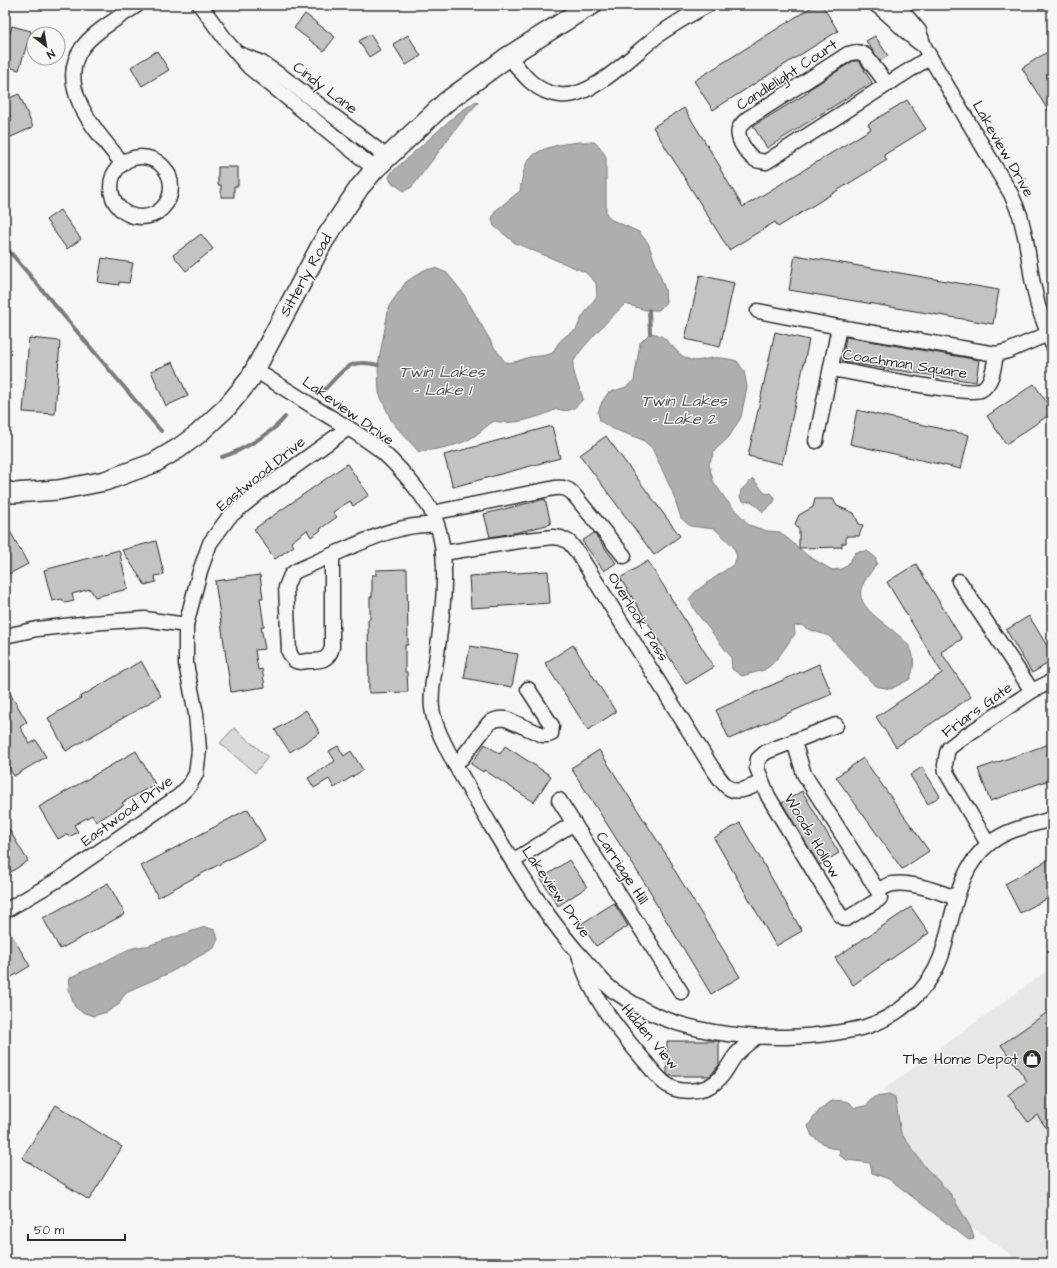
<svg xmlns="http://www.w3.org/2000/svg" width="1057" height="1268" font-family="'Architects Daughter',sans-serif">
  <rect width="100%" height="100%" fill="#f6f6f2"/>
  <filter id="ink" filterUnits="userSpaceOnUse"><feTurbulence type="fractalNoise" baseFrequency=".025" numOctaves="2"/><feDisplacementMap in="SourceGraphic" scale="8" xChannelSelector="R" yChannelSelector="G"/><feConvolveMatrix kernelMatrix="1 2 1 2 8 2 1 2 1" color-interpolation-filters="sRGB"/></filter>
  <g filter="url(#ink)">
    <path fill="#e7e7e3" d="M1052 967V1263H1017L1009 1253 970 1226 950 1193 925 1167 901 1133 895 1098 881 1091Z"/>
    <path fill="#d9d9d5" stroke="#828280" d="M234 728 268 757 255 773 220 743Z"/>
    <g fill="#aeaeab" stroke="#7a7a78">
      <path d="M476 101 478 103 465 117 412 187 404 191 391 182 389 177 392 172 457 114Z"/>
      <path d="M579 142H594L600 147 606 157V213L610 219 639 232 648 243 665 289 666 302 659 310H646L625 304C616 312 574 354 573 364 573 376 580 387 583 399 574 409 571 413 557 409 539 417 514 426 494 421 486 426 476 436 468 440 453 447 436 449 419 452L392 422 379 393 378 365 389 306 406 282 424 270 435 268 447 273 463 293 494 347 505 362C515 364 521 359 530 357 538 356 545 356 553 353 558 341 564 336 576 330L582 317 597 296 596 283 585 272 515 243 494 226 492 219 495 211 520 191C521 183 524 165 529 159 542 146 563 144 579 142Z"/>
      <path d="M650 333C669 334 672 352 688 359 697 363 703 359 712 358 720 357 729 359 737 361L744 371 747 387 741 417 729 437 715 450 709 464 713 481 726 500 749 525 767 531 780 532 808 556 832 570 842 569 848 564 856 552 867 551 875 557 877 563C872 571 864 580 861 589 855 613 906 632 912 652 915 662 913 670 910 679L891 689 875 686 829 636 808 629 801 625 794 626 795 634C786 645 776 664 764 670 757 672 749 674 742 676L732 669 731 657 696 612 689 599 696 591 734 564 737 556 733 546 715 529 690 526 681 518 672 491 652 448 643 440 611 428 600 421 598 412 602 402 608 393 626 387 634 381 640 343Z"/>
      <path d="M753 479 766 494 771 493 775 498 774 502 763 512 751 501 744 502 740 498 741 490Z"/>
      <path d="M205 927 215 930 218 939 214 948 167 974 128 991 122 998 118 1005 107 1012 93 1016 82 1012 75 1007 68 989 70 978C79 972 88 970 98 965 115 957 128 946 147 946Z"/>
      <path d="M889 1095 895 1098 901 1133 925 1167 950 1193 970 1226 973 1234 974 1239 969 1240 889 1179 872 1173 870 1163 847 1160 839 1155 840 1149 830 1148 812 1136 808 1126C817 1113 826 1097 844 1101 848 1101 852 1105 855 1108L865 1106 874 1097Z"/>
    </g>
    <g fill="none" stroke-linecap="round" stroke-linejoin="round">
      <g stroke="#7a7a78" stroke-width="4">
        <path d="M5 246 161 431"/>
        <path d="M649 310 650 333"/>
        <path d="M324 390C344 370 347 358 378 365"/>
        <path d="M222 457C241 451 273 433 285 417"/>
      </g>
    </g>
    <g fill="#c3c3c0" stroke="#2b2b2b">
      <path d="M815 5H822L838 31 713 110 694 81Z"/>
      <path d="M305 14 335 37 324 51 294 28Z"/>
      <path d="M12 26 31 31 19 70 5 66V50Z"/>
      <path d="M370 34 380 50 369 57 359 41Z"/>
      <path d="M408 35 421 56 406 65 393 44Z"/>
      <path d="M875 36 888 56 880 61 866 41Z"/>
      <path d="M1052 49V117L1022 68Z"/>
      <path d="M157 51 169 70 142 86 131 67Z"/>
      <path d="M853 61H859L865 70H864L872 82 767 148 753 126 809 92 808 90Z"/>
      <path d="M19 94 33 127 11 137 5 123 12 120 5 103V100Z"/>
      <path d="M907 100 926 129 884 155 887 160 778 227 775 222 729 250 653 127 684 108 721 168 720 169 743 207 871 129 868 124Z"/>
      <path d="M218 167H238V186H234V197H221V185H218Z"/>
      <path d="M60 210 81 239 67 249 46 220Z"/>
      <path d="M201 234 213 249 186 271 173 255Z"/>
      <path d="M795 255 999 290 993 324 789 290Z"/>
      <path d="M102 258 133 263 129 283 119 282V285L98 282Z"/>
      <path d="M700 275 734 283 720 347 685 339Z"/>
      <path d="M775 332 809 340 782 464 748 456Z"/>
      <path d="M846 337 979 360 976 382 842 362Z"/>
      <path d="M29 338 60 341 55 414 23 412Z"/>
      <path d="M173 362 188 396 166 406 151 371Z"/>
      <path d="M1034 384 1052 410V413L1006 444 987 416Z"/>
      <path d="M857 410 969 435 961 469 850 444Z"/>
      <path d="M552 426 560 458 453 487 444 455Z"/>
      <path d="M606 436 680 536 654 555 580 455Z"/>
      <path d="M347 464 369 495 353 506 350 501 333 512 337 517 320 529 321 530 311 537 307 530 291 542 294 546 275 559 254 529Z"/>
      <path d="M545 499 551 524 519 532 490 537 484 514Z"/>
      <path d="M815 499H833L837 506 854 513 859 524 863 525 859 536H846V543H842V547L799 548V530L795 524 799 515 813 507Z"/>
      <path d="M5 522 28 564 9 574 5 567Z"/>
      <path d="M594 533 616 563 604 571 582 541Z"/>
      <path d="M156 541 164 574 155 576 156 582 145 585 122 550Z"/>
      <path d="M119 550 128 589 95 597 90 589 72 594 74 601 65 603 62 599 52 601 44 570Z"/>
      <path d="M648 561 714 667 686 684 620 578Z"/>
      <path d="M916 564 962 639 941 652 971 697 896 747 876 717 942 673 887 582Z"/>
      <path d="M407 569 408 645H405V672H407L408 692 369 693 368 619H370V597H372V575H376V570Z"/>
      <path d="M548 571 550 603 471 608 469 576Z"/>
      <path d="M260 575 263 598H260L264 626 261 627 265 649 255 650 258 670 262 669 265 687 231 692 215 581Z"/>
      <path d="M1029 616 1052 654V661L1032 673 1006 630Z"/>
      <path d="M573 645 616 712 588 730 545 663Z"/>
      <path d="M470 646 518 654 512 687 464 678Z"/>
      <path d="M141 661 161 696 66 751 48 718 81 698 80 697Z"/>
      <path d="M819 664 832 694 729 739 716 710Z"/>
      <path d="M5 685 27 722 20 727 30 744 36 740 46 757 14 776 5 762Z"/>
      <path d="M306 710 320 733 290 752 275 730Z"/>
      <path d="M1052 743V779L990 801 978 769Z"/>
      <path d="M485 744 500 754 505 746 551 776 534 802 484 770 483 772 471 764Z"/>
      <path d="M338 746 344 756 351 751 363 770 334 788 329 779 314 788 308 778 335 761 329 751Z"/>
      <path d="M599 750 673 865 672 866 740 977 711 994 652 897 653 896 571 768Z"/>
      <path d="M136 751 155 784 122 803 124 805 96 822 92 815 74 825 78 832 69 837 67 834 58 839 39 807Z"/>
      <path d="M863 758 929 851 902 869 836 777Z"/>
      <path d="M922 767 940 796 928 804 910 775Z"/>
      <path d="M802 791 839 853 819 865 782 803Z"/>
      <path d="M248 809 265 840 158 897 141 866Z"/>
      <path d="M5 823 28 861 9 873 5 868Z"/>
      <path d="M740 823 802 931 776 946 714 838Z"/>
      <path d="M1052 858V896L1020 913 1005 884Z"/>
      <path d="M569 860 587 887 558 906 541 879Z"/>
      <path d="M108 883 125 914 60 949 43 918Z"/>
      <path d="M614 903 628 926 596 946 581 924Z"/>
      <path d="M911 907 929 933 853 985 835 958Z"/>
      <path d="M5 924 30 966 5 981Z"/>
      <path d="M1052 1009V1136L1037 1115 1028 1122 1008 1095 1027 1081 1001 1045Z"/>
      <path d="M667 1041H719V1065L710 1076H669L667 1074Z"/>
      <path d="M56 1105 122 1147 89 1200 22 1158Z"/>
    </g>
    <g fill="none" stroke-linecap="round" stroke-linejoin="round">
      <g stroke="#2b2b2b" stroke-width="17">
        <g id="street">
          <path d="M200 5 228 43 249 67 375 169"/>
          <path d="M876 5C894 17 906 35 924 46"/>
          <path d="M895 5 904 13 919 31 924 46 930 57 1011 194 1020 215 1026 240 1032 279 1038 306 1052 344"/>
          <path d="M239 54 262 63 283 77 387 157"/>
          <path d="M509 56C522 74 536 93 560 95 593 99 635 52 661 33 676 23 692 13 708 5"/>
          <path d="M887 84 865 55C859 51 855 52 848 54L747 119C744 122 740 125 739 129 736 139 748 156 756 160 759 161 762 161 766 162L930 57"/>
          <circle cx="141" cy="187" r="30"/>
          <path d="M123 164C99 134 54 88 82 48 93 32 120 17 137 5"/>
          <path d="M758 311 839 327 996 354 1008 351 1048 334"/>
          <path d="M831 369C853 372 969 397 981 390 993 383 994 365 996 354"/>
          <path d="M255 370C276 383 297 396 317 409 338 422 360 434 379 449 396 463 420 491 431 510 453 551 442 617 436 661 434 676 430 692 432 708 434 723 441 737 448 751 461 777 477 801 491 826 520 874 549 922 587 963 595 971 601 980 609 987 614 992 621 995 626 999 673 1030 730 1038 786 1037 812 1036 839 1034 865 1027 898 1017 929 990 941 957 954 919 955 870 990 843 1008 829 1031 825 1052 819"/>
          <path d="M816 441 839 327"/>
          <path d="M432 513 555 488C563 487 568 488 574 495L624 556"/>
          <path d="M443 553 519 541 553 537 561 538 569 542 578 553 711 766C728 791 732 798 761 782"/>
          <path d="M332 555V647C329 661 320 661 307 661 303 662 298 663 294 660 292 658 291 655 289 652L286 587 291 575 296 571Z"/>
          <path d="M332 555C365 541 400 523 436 525"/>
          <path d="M959 581 1032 691"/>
          <path d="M186 625 200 571 210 543 229 517 261 491 348 428"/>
          <path d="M5 636 37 629 91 623 145 619 186 625V664L196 714 199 750 196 774 189 786 179 796 61 878 5 911"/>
          <path d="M794 742 804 774 879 893 880 898 878 900 846 919 840 915 768 796 757 768 758 759 766 752 836 725"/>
          <path d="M454 763 462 758 489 723C495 719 499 718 506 719L543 735H548L551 734 552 726 528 689"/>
          <path d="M559 800 681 992"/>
          <path d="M988 844 946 772 945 765 947 753 949 748 958 741 1032 691 1052 681"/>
          <path d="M513 861 574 823"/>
          <path d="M878 890C883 888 887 885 893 884 911 881 939 892 956 898"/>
          <path d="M580 958C591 997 617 1028 642 1058 652 1069 661 1084 675 1089 684 1092 697 1091 705 1088 722 1082 726 1068 735 1056 741 1048 749 1043 756 1037"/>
        </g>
      </g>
      <g stroke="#2b2b2b" stroke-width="22">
        <path id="secondary" d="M5 491 14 493 58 490 105 481 154 463 179 448 198 434 227 407 250 379 323 242 359 188 375 169 446 102 509 56 584 9 592 5"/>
      </g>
      <use href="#street" stroke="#f6f6f2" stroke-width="14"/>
      <use href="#secondary" stroke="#f6f6f2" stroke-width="19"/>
    </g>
  </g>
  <defs>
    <g id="shop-disc" transform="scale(1)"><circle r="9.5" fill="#2b2b2b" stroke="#f6f6f2"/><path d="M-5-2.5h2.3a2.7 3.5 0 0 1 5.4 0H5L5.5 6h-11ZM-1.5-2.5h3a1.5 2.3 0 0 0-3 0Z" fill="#fff"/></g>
  </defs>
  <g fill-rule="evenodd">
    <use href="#shop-disc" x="1032" y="1059"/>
  </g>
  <g text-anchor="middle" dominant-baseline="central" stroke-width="3" stroke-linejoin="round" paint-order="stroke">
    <g font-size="15" fill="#2b2b2b" stroke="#f6f6f2">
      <text transform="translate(787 75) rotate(-33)">Candlelight Court</text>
      <text transform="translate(325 88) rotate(37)">Cindy Lane</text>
      <text transform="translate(1003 149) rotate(60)">Lakeview Drive</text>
      <text transform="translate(306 275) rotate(-61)">Sitterly Road</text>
      <text transform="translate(905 364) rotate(9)">Coachman Square</text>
      <text transform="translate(348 411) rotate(35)">Lakeview Drive</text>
      <text transform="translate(261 474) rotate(-39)">Eastwood Drive</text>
      <text transform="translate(638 617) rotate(58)">Overlook Pass</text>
      <text transform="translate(977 710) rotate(-36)">Friars Gate</text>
      <text transform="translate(127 811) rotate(-36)">Eastwood Drive</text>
      <text transform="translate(812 836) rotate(59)">Woods Hollow</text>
      <text transform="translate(622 868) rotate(57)">Carriage Hill</text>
      <text transform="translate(556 892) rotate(55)">Lakeview Drive</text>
      <text transform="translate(650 1037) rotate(50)">Hidden View</text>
    </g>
    <g font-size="15" fill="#2b2b2b" stroke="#f6f6f2" text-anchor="end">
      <text x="1018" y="1059">The Home Depot</text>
    </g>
    <g font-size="16" font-style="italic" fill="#525251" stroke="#f6f6f2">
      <text x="442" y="372">Twin Lakes<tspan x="442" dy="18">- Lake 1</tspan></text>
      <text x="684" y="401">Twin Lakes<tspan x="684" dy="18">- Lake 2</tspan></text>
    </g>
  </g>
  <rect width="1057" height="1268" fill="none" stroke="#f6f6f2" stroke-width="20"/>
  <rect x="10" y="10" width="1037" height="1248" fill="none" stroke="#2b2b2b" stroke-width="1.5" filter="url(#ink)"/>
  <g transform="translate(46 46) rotate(149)"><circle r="19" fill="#f6f6f2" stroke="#a5a5a2"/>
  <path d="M0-3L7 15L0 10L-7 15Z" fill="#2b2b2b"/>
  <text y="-6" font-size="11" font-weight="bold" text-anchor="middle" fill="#2b2b2b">N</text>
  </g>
  <path d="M28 1234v6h97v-6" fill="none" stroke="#2b2b2b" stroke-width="2"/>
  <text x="34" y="1234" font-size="12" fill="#2b2b2b" stroke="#f6f6f2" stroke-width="3" paint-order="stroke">50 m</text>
</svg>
